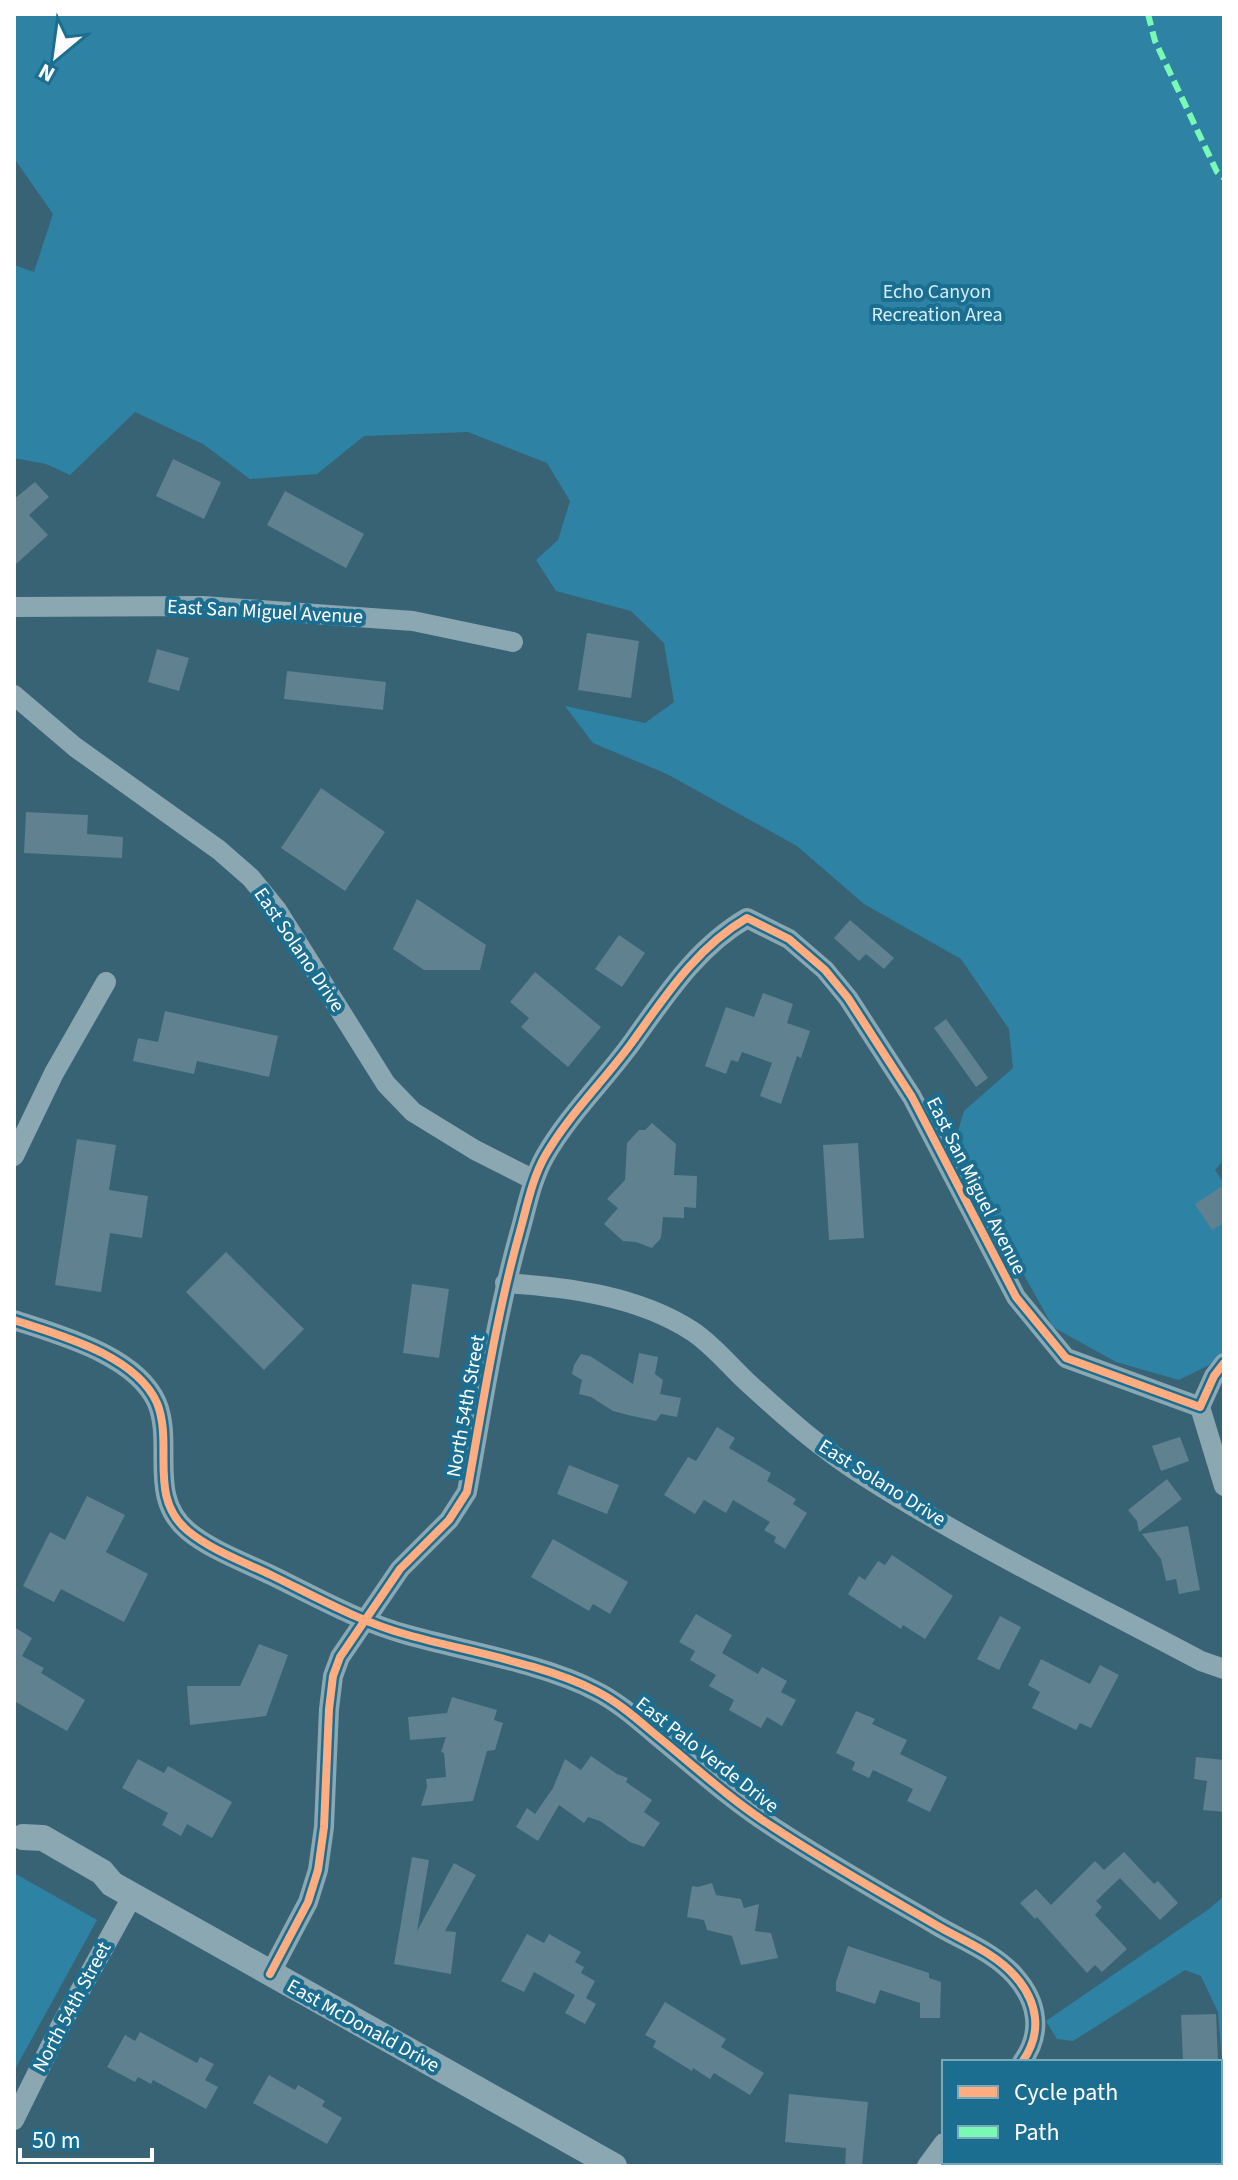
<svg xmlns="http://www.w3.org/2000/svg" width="1238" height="2180" font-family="'Source Sans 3',sans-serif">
  <rect width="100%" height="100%" fill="#376375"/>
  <g fill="#2e83a5">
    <path d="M14 14H1224V1160L1215 1170 1224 1183V1353L1209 1365 1179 1380 1116 1362 1053 1327 953 1148 964 1111 1013 1068 1009 1029 961 959 864 904 797 846 667 774 593 743 565 706 645 723 674 702 664 643 631 611 556 591 536 560 558 540 570 501 547 463 468 432 364 436 317 474 250 479 203 444 135 412 70 475 46 464 14 458V265L34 272 53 214 14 158Z"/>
    <path d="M14 1873 97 1920 14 2071Z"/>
    <path d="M1224 1896V2083L1218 2012 1201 1976 1185 1970 1073 2041 1057 2039 1046 2021 1209 1909Z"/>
    <path d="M1220 2121H1224V2166H1179L1174 2162H1220Z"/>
  </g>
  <g fill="#60818f">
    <path d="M173 459 221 482 204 519 156 496Z"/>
    <path d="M35 482 49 497 29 515 48 535 14 566V499Z"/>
    <path d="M285 491 364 534 346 568 267 525Z"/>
    <path d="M587 633 639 641 631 698 578 690Z"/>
    <path d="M157 649 189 658 179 691 148 682Z"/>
    <path d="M287 671 386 682 383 710 284 699Z"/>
    <path d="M321 788 385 832 345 891 281 848Z"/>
    <path d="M26 812 88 815 87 834 123 837 122 858 24 853Z"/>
    <path d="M417 899 486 945 480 970H424L393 949Z"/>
    <path d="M850 920 894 958 884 969 866 954 859 961 834 938Z"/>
    <path d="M619 935 645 953 622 987 595 969Z"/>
    <path d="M535 972 601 1027 568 1067 521 1027 529 1018 510 1002Z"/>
    <path d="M763 993 793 1004 787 1023 810 1031 801 1058 797 1056 781 1104 760 1096 772 1063 742 1052 738 1062 731 1060 726 1074 705 1066 726 1007 754 1017Z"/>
    <path d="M165 1011 278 1036 269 1077 197 1061 194 1074 133 1061 138 1038 158 1042Z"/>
    <path d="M946 1019 988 1078 976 1087 934 1028Z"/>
    <path d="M652 1123 676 1144 674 1175 697 1176 696 1208 684 1207V1218L663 1217 661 1238 652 1248 636 1242 623 1241 604 1224 618 1208 607 1199 625 1180 627 1143 639 1130H645Z"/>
    <path d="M77 1139 116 1145 109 1190 148 1196 142 1238 110 1233 101 1292 55 1285Z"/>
    <path d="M858 1143 864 1238 829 1240 823 1145Z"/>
    <path d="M1224 1185V1223L1212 1230 1195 1204Z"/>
    <path d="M226 1252 304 1329 264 1370 186 1292Z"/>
    <path d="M412 1284 449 1289 439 1358 403 1353Z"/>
    <path d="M639 1353 658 1357 655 1374 663 1380 660 1394 681 1398 677 1417 661 1414 656 1421 628 1415 613 1411 591 1397 579 1394 582 1380 572 1374 574 1365 581 1354 590 1356 633 1384Z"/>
    <path d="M717 1427 735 1438 729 1448 771 1473 767 1481 796 1499 793 1504 807 1513 785 1549 774 1542 776 1537 764 1530 770 1522 733 1500 726 1513 704 1500 695 1514 664 1495 688 1457 696 1461Z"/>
    <path d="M1180 1437 1189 1461 1161 1471 1152 1446Z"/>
    <path d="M569 1465 619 1485 607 1514 557 1494Z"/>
    <path d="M1167 1479 1182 1499 1139 1532 1137 1521 1128 1510Z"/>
    <path d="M87 1496 125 1515 106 1552 148 1574 124 1622 61 1589 54 1602 23 1586 50 1532 65 1540Z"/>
    <path d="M1188 1526 1200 1590 1179 1594 1176 1579 1166 1581 1161 1559 1142 1534Z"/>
    <path d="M553 1539 628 1582 610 1614 593 1604 589 1611 531 1577Z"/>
    <path d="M892 1555 953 1596 925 1639 903 1625 901 1629 848 1594 859 1576 865 1580 878 1561 885 1565Z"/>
    <path d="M696 1614 732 1635 722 1653 758 1674 762 1667 787 1681 781 1692 796 1700 782 1726 767 1717 761 1728 729 1710 734 1700 709 1686 716 1675 690 1660 695 1651 679 1642Z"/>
    <path d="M1000 1616 1021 1627 999 1670 977 1659Z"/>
    <path d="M14 1627 32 1638 22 1656 44 1668 41 1673 85 1700 67 1731 14 1701Z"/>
    <path d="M259 1644 288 1655 266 1716 190 1725 187 1686H240Z"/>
    <path d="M1041 1659 1090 1684 1100 1665 1119 1675 1091 1728 1080 1723 1076 1730 1032 1708 1040 1692 1028 1685Z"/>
    <path d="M452 1697 497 1710 494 1720 503 1723 495 1750 487 1751 473 1801 421 1806 427 1787 426 1779 446 1777 444 1753 441 1752 446 1737 410 1740 408 1717 447 1713Z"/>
    <path d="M856 1711 875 1719 872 1724 907 1740 900 1754 947 1777 930 1812 907 1801 913 1789 873 1770 869 1778 852 1770 855 1762 836 1753Z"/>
    <path d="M591 1756 617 1774 628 1778 626 1782 652 1800 644 1812 660 1823 644 1847 630 1842 600 1821 588 1817 584 1823 559 1805 538 1841 516 1827 527 1808 535 1814 553 1788 565 1759 581 1770Z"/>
    <path d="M1196 1757 1224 1760V1812L1203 1810 1207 1781 1194 1779Z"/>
    <path d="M138 1759 164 1773 168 1766 232 1802 212 1838 187 1824 181 1836 162 1825 168 1813 122 1788Z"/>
    <path d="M1124 1852 1154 1884 1158 1881 1178 1903 1160 1920 1120 1878 1096 1901 1102 1907 1095 1915 1127 1949 1102 1972 1095 1965 1087 1973 1037 1917 1035 1919 1020 1903 1036 1889 1051 1905 1095 1861 1104 1870Z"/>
    <path d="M412 1857 429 1860 417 1931 454 1863 476 1875 445 1931 456 1932 451 1974 394 1964Z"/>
    <path d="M712 1883 716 1895 741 1899 744 1908 759 1904 755 1931 771 1933 778 1958 741 1965 732 1936 707 1930 704 1920 687 1917 692 1886 698 1887Z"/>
    <path d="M527 1934 544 1943 549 1934 581 1952 575 1962 584 1967 581 1973 595 1981 586 1998 596 2004 585 2024 565 2013 575 1995 534 1972 524 1992 501 1981Z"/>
    <path d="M848 1946 929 1973V1978L941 1982 940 2018H920V2003L880 1990 875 2004 836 1991V1982Z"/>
    <path d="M665 2002 726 2039 721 2047 764 2073 750 2095 714 2073 710 2079 693 2068 692 2071 653 2047 656 2041 645 2035Z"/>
    <path d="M1216 2014 1218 2062H1183L1181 2015Z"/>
    <path d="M140 2032 197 2063 200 2057 214 2064 205 2080 218 2087 206 2109 153 2080 151 2084 138 2077 135 2082 107 2067 125 2035 135 2041Z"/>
    <path d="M269 2075 295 2090 298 2085 325 2101 322 2106 342 2118 327 2144 253 2103Z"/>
    <path d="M789 2094 868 2102 862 2166H845L846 2148 785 2142Z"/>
  </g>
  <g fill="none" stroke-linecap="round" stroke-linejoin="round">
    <g stroke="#8ba7b2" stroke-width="20">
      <path d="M14 607 203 606 413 621 513 642"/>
      <path d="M14 695 75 747 219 850 251 878 277 910 386 1084 413 1112 475 1150 534 1180"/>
      <path d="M14 1156 54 1073 106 982"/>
      <path d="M505 1283C568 1287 638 1296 692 1331 712 1344 729 1365 746 1381 783 1415 821 1449 864 1476 972 1545 1088 1601 1201 1661L1224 1669"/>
      <path d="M14 1320C59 1335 136 1355 157 1403 174 1445 147 1497 188 1531 211 1550 244 1562 271 1575 316 1597 360 1622 408 1635 465 1651 544 1664 596 1691 618 1702 637 1719 656 1735 694 1766 732 1801 773 1827 826 1862 881 1893 936 1925 963 1941 994 1952 1015 1976 1038 2002 1043 2033 1022 2062"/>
      <path d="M1200 1407 1224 1486"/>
      <path d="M270 1974 308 1902 318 1870 324 1827 329 1709 333 1676 340 1657 400 1569 449 1520 467 1492C483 1404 496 1316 520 1231 527 1206 532 1179 545 1156 569 1114 605 1080 633 1041 666 995 697 947 747 918L789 939 825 970 848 998 912 1097 1016 1297 1066 1358 1200 1407 1214 1376 1224 1363"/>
      <path d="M14 2120 60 2027 133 1895"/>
      <path d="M927 2166 944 2143"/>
    </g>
    <path stroke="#8ba7b2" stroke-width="26" d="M23 1837 43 1838 102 1872 112 1884 614 2166"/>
    <path stroke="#7af9b4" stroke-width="6" stroke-dasharray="12 6" stroke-linecap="butt" d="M1148 14 1155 41 1217 172 1224 178"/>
    <g stroke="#1c6e90" stroke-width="13">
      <g id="cycleway">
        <path d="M14 1320C59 1335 136 1355 157 1403 174 1445 147 1497 188 1531 211 1550 244 1562 271 1575 316 1597 360 1622 408 1635 465 1651 544 1664 596 1691 618 1702 637 1719 656 1735 694 1766 732 1801 773 1827 826 1862 881 1893 936 1925 963 1941 994 1952 1015 1976 1038 2002 1043 2033 1022 2062"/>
        <path d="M270 1974 308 1902 318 1870 324 1827 329 1709 333 1676 340 1657 400 1569 449 1520 467 1492C483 1404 496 1316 520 1231 527 1206 532 1179 545 1156 569 1114 605 1080 633 1041 666 995 697 947 747 918L789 939 825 970 848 998 912 1097 1016 1297 1066 1358 1200 1407 1214 1376 1224 1363"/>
      </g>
    </g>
    <use href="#cycleway" stroke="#ffac80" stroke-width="8"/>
  </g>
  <g text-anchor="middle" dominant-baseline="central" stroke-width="8" stroke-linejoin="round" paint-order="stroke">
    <g font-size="20" fill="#d2effa" stroke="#1c6e90">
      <text x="937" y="292">Echo Canyon<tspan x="937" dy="23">Recreation Area</tspan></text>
    </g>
    <g font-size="20" fill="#fff" stroke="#1c6e90">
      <text transform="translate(265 612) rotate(3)">East San Miguel Avenue</text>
      <text transform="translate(299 950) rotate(56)">East Solano Drive</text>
      <text transform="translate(976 1186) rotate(63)">East San Miguel Avenue</text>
      <text transform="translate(466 1406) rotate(-80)">North 54th Street</text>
      <text transform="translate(882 1483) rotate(32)">East Solano Drive</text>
      <text transform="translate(707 1755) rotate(38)">East Palo Verde Drive</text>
      <text transform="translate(72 2007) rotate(-62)">North 54th Street</text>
      <text transform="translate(363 2026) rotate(29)">East McDonald Drive</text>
    </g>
  </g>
  <rect width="1238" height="2180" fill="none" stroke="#ffffff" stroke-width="32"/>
  <rect x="942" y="2060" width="280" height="104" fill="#1c6e90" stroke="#77a8bc" stroke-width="2"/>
  <rect x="958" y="2086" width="40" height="12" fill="#ffac80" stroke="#77a8bc" stroke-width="2"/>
  <text x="1014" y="2100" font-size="24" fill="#ffffff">Cycle path</text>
  <rect x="958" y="2126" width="40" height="12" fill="#7af9b4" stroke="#77a8bc" stroke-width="2"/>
  <text x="1014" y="2140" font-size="24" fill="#ffffff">Path</text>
  <g transform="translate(56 56) rotate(209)" stroke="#1c6e90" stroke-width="6" paint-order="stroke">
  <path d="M0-6L14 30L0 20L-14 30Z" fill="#ffffff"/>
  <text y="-12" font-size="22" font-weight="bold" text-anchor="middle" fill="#ffffff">N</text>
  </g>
  <path d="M20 2148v12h132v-12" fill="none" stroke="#ffffff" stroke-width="4"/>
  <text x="32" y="2148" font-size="24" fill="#ffffff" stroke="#1c6e90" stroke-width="6" paint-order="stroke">50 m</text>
</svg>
